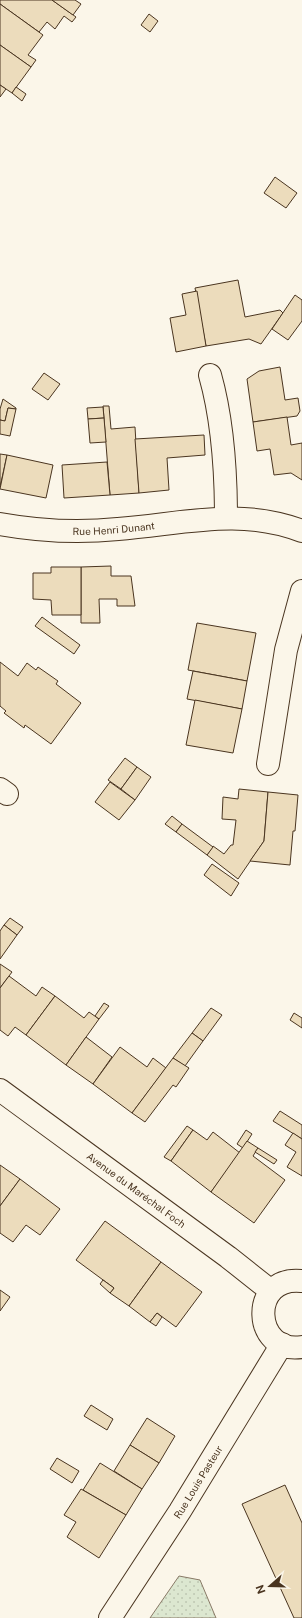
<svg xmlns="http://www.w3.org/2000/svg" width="302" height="1618" font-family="'Public Sans',sans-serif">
  <defs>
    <pattern id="park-dots" width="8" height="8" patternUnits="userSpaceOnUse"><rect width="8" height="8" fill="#dce7d0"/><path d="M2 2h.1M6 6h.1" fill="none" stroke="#bec7b2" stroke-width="1.8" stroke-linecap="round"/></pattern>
  </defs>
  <rect width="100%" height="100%" fill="#fbf6e9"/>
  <path fill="url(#park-dots)" stroke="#887966" d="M179 1576 200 1580 216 1618H150Z"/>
  <g fill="#ecdcbc" stroke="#4a3520">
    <path d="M0 0H52L76 17 72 22 64 16 55 29 47 22 39 32 0 4Z"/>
    <path d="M52 0H75L81 4 73 15Z"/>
    <path d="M0 4 43 35 28 55 36 60 31 67 0 45Z"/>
    <path d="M149 14 158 21 150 32 141 25Z"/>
    <path d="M0 45 31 67 12 93 0 85Z"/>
    <path d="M0 85 6 89 0 97Z"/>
    <path d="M16 87 26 94 22 101 12 93Z"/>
    <path d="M275 177 297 193 286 208 264 193Z"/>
    <path d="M238 280 245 317 280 310 283 313 261 344 249 339 206 346 195 288Z"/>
    <path d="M197 291 206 346 176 352 170 318 186 315 182 294Z"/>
    <path d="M295 295 302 300V321L288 340 272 329Z"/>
    <path d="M280 367 285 400 298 398 300 411 297 416 253 422 247 379 259 371Z"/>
    <path d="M44 373 60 384 48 400 32 389Z"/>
    <path d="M3 399 16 408V409L8 408 5 421 0 420V409Z"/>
    <path d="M103 406H109L111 429 135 427 139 493 110 495Z"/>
    <path d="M103 407 104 418 88 419 87 408Z"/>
    <path d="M8 408 16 409 10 436 0 434V420L5 421Z"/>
    <path d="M287 417 291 445 302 443V480L291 473 274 475 270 449 257 451 253 422Z"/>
    <path d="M104 418 106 442 90 443 88 419Z"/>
    <path d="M204 435 205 455 167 458 169 490 139 493 135 439Z"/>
    <path d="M0 454 7 455 0 487Z"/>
    <path d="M7 455 53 465 46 498 0 489Z"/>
    <path d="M107 462 110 495 64 498 62 465Z"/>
    <path d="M111 566V576H131L135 606H117V599H99L100 623H81V567Z"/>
    <path d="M51 567H81V615H52L51 600 33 599V573H51Z"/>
    <path d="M42 617 80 645 74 654 35 626Z"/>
    <path d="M197 623 256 633 247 681 188 670Z"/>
    <path d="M0 662 18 676 27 663 36 670 38 667 58 681 56 684 81 703 51 744 25 725 24 728 4 713 6 711 0 706Z"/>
    <path d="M193 671 247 681 242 709 187 699Z"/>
    <path d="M195 700 242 709 233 753 186 745Z"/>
    <path d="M125 758 137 767 121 789 108 780Z"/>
    <path d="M137 767 151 777 135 800 121 789Z"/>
    <path d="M110 782 135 800 119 820 95 802Z"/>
    <path d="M239 789 268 792 264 841 238 879 207 855 213 846 224 854 231 845H233L236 820 222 819 223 797 238 799Z"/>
    <path d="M268 792 298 795 295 831H293L290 865 250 861 264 841Z"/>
    <path d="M172 816 182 824 176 832 165 824Z"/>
    <path d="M182 824 213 847 207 855 176 832Z"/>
    <path d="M212 864 239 883 231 896 204 875Z"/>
    <path d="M10 918 23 927 17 935 4 925Z"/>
    <path d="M4 925 17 935 0 959V931Z"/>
    <path d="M0 964 12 972 0 988Z"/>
    <path d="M9 976 36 996 42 987 55 996 26 1035 15 1027 8 1036 0 1030V988Z"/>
    <path d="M55 996 84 1018 89 1012 99 1019 66 1065 26 1035Z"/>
    <path d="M104 1003 109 1006 99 1019 95 1016Z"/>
    <path d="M211 1008 222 1015 203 1041 192 1033Z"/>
    <path d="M294 1013 302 1018V1028L290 1020Z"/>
    <path d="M192 1033 203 1041 185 1066 173 1058Z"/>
    <path d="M86 1037 112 1057 93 1084 66 1065Z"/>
    <path d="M120 1047 147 1067 153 1058 166 1068 132 1113 93 1084Z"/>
    <path d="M173 1058 189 1068 176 1087 173 1085 145 1122 132 1113Z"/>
    <path d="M280 1111 302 1125V1139L273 1121Z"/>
    <path d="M187 1126 193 1130 171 1161 164 1157Z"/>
    <path d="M193 1130 207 1140 213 1132 240 1153 211 1192 171 1161Z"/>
    <path d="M246 1130 252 1134 243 1148 237 1144Z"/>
    <path d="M293 1133 302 1139V1176L287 1167 296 1152 285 1145Z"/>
    <path d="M247 1141 258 1148 253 1156 285 1180 254 1223 211 1192Z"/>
    <path d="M258 1148 277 1160 274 1164 255 1152Z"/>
    <path d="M0 1165 20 1179 0 1206Z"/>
    <path d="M20 1179 60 1209 40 1235 26 1225 13 1242 0 1233V1206Z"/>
    <path d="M105 1221 161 1262 129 1306 110 1293 114 1288 76 1260Z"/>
    <path d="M161 1262 202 1292 176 1327 157 1313 150 1322 129 1306Z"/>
    <path d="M103 1280 114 1288 110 1293 100 1284Z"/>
    <path d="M0 1290 10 1297 0 1311Z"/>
    <path d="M157 1313 162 1317 156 1326 150 1322Z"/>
    <path d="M91 1405 113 1419 107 1430 84 1416Z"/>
    <path d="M147 1418 175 1436 159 1463 130 1445Z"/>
    <path d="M130 1445 159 1463 142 1489 114 1471Z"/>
    <path d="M57 1458 79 1471 72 1483 50 1469Z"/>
    <path d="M100 1463 142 1489 126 1515 83 1490Z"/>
    <path d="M285 1485 302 1523V1618H294L242 1504Z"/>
    <path d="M81 1489 126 1515 99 1558 67 1537 76 1522 64 1515Z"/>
  </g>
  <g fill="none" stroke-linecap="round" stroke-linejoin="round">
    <g stroke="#4a3520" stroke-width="24">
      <g id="minor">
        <path d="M210 375C223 421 226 470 226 518"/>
        <path id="s1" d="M0 524C39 531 79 533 118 529 183 524 239 507 302 531"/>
        <path d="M268 764 286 650 302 591"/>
        <path d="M0 789 7 794"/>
        <path id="s2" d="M0 1090 228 1257 271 1291"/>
        <path d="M302 1281C248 1275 253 1355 302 1347"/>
        <path id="s3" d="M110 1618 180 1511 282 1344"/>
      </g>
    </g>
    <use href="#minor" stroke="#fbf6e9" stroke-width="22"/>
  </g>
  <g text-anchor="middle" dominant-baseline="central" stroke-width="3" stroke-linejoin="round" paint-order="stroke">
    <g font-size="10" fill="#4a3520" stroke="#fbf6e9">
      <text stroke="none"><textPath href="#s1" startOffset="114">Rue Henri Dunant</textPath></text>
      <text stroke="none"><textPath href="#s2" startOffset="169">Avenue du Maréchal Foch</textPath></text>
      <text stroke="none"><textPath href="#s3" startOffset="162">Rue Louis Pasteur</textPath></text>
    </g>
  </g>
  <g transform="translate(270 1586) rotate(250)" stroke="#fbf6e9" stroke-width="3" paint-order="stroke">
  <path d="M0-3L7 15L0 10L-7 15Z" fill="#4a3520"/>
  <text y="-6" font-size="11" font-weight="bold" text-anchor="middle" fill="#4a3520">N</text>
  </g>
</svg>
